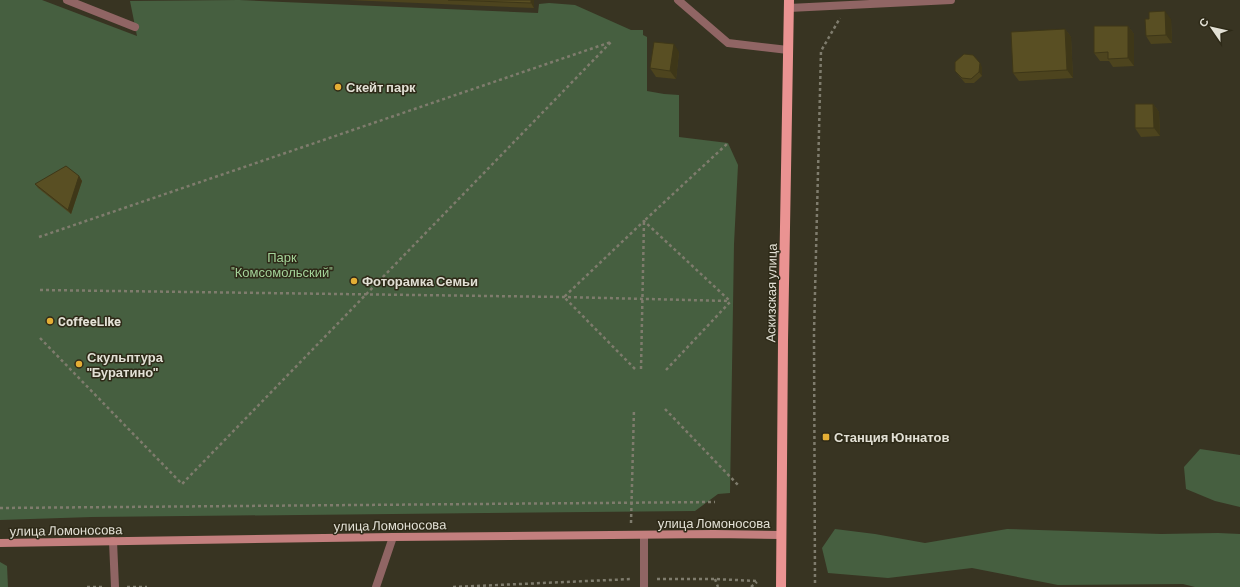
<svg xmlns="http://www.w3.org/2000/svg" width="1240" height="587" font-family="Barlow,sans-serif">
  <rect width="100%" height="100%" fill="#383422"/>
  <g fill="#465f40">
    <path d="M0 0H42L137 36 130 1 239 0 538 13 539 4 549 3 575 5 631 30H643V35L647 37V91L664 94 679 95V137L728 143 738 165 734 244 730 493 718 494 695 511 92 517 0 520Z"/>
    <path d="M1200 449 1240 455V507L1215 501 1186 489 1184 467Z"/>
    <path d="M835 529 875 534 925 543 1007 529 1161 534 1218 533 1240 534V587H1195L1183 584 1058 585 972 568 888 578 828 573 822 548Z"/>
    <path d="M0 562 7 566 8 587H0Z"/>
  </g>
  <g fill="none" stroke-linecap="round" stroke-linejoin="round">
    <g stroke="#7f7c6d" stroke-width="2.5" stroke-dasharray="3 3" stroke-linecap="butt">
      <path d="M39 237 611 42"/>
      <path d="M40 290 564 297 730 301"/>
      <path d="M40 338 182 484 611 42"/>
      <path d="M635 369 564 297 644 221 730 301"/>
      <path d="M641 369 644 221 728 143"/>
      <path d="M666 370 730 302"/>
      <path d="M665 409 738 485"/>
      <path d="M0 508 715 502"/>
      <path d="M631 523 634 409"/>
      <path d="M657 579H715L757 581"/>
      <path d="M715 579 718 587"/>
      <path d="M815 583 814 333 821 51 840 18"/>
      <path d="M87 587H102"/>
      <path d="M127 587H147"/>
      <path d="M453 587 632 579"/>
      <path d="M751 587 757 582"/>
    </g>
    <g stroke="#906564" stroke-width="8">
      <path d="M678 0 728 43 788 50"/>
      <path d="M113 541 115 587"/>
      <path d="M376 587 393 537"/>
      <path d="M644 587V535"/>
    </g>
    <g stroke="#906564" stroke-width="8">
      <path d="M67 0 135 27"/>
      <path d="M789 8 951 0"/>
    </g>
    <path stroke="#c37f7e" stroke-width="8" d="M0 543 393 537 714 534 781 535"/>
    <path stroke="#ea9392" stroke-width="10" d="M781 587 783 341 789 0"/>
  </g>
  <g fill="#4d441e">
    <path d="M348 0H534V8Z"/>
    <path d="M1171 19 1172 43 1151 44 1146 36Z"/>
    <path d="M1128 26 1134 34V66L1113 67 1109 61H1100L1094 53Z"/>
    <path d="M1065 29 1071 37 1073 78 1019 81 1013 73Z"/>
    <path d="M679 52 676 79 656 77 650 68Z"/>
    <path d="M982 67V76L974 83H965L955 71Z"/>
    <path d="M1153 104 1159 112 1160 136 1141 137 1135 128Z"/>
    <path d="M79 176 82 181 71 214 38 188 35 184Z"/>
  </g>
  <g fill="#3e3718">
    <path d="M531 0H534V8L531 3Z"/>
    <path d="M1165 11 1171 19 1172 43 1166 35Z"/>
    <path d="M1128 26 1134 34V66L1128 58Z"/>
    <path d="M1065 29 1071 37 1073 78 1067 70Z"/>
    <path d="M674 44 679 52 676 79 670 71Z"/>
    <path d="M980 63 982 67V76L979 72Z"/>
    <path d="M1153 104 1159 112 1160 136 1154 128Z"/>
    <path d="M79 176 82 181 71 214 68 210Z"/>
  </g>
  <g fill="#594f23" stroke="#3e3718">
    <path d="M448 0H531V3Z"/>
    <path d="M1165 11 1166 35 1146 36 1145 19H1149V12Z"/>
    <path d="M1094 26H1128V58L1108 59V52L1094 53Z"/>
    <path d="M1065 29 1067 70 1013 73 1011 32Z"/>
    <path d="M654 42 674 44 670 71 650 68Z"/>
    <path d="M964 54 973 55 980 63 979 72 971 79 962 78 955 71V62Z"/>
    <path d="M1135 104H1153L1154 128H1135Z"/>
    <path d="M66 166 79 176 68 210 35 184Z"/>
  </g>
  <g fill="#e4ae35" stroke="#2e2a18" stroke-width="1.5">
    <circle cx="338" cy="87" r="4"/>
    <circle cx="354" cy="281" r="4"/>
    <circle cx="50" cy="321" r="4"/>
    <circle cx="79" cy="364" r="4"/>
    <rect x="822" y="433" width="8" height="8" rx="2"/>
  </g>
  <g text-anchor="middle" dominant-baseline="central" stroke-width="3" stroke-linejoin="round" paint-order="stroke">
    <g font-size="13" font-weight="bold" fill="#e2e0d5" stroke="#2e2a18" text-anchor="start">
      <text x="346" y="87">Скейт парк</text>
      <text x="362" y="281">Фоторамка Семьи</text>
      <text x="58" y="321">CoffeeLike</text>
      <text x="87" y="357">Скульптура<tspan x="87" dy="15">"Буратино"</tspan></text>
      <text x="834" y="437">Станция Юннатов</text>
    </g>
    <g font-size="13" fill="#a4d399" stroke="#2e2a18">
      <text x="282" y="257">Парк<tspan x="282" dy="15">"Комсомольский"</tspan></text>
    </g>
    <g font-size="13" fill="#e2e0d5" stroke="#2e2a18">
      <text transform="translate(771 293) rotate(-89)">Аскизская улица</text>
      <text x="714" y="523">улица Ломоносова</text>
      <text transform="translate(390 525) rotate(-1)">улица Ломоносова</text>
      <text transform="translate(66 530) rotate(-1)">улица Ломоносова</text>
    </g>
  </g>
  <g transform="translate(1212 28) rotate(304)" stroke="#2e2a18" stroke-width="3" paint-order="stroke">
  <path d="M0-3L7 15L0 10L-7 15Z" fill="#e2e0d5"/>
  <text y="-6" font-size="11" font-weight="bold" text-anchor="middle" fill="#e2e0d5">С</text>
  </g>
</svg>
